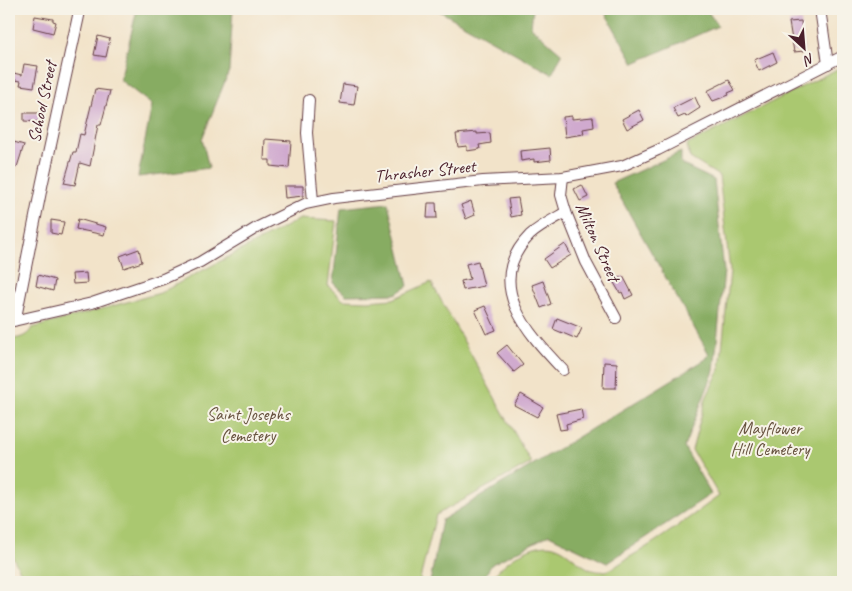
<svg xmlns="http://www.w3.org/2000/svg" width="852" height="591" font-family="Caveat,sans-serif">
  <rect width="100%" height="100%" fill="#f7f3e8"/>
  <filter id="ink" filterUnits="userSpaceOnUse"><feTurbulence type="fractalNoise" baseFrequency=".02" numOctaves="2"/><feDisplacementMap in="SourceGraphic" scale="10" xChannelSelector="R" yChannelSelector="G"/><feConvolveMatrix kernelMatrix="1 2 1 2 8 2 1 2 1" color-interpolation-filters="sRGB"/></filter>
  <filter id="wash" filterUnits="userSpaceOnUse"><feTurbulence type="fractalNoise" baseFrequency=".0096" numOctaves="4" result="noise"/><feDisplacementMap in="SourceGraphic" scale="20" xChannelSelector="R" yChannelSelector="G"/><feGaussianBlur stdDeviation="1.12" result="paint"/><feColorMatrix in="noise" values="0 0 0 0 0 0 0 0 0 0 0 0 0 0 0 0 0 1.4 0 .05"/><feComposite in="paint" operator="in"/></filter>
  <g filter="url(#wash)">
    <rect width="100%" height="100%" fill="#f2e3c9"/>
    <g fill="#aac86f" stroke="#7a744d">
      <path d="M843 66V582H489C500 564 536 536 559 548 575 555 587 577 609 570 615 567 622 562 628 558 660 540 690 517 719 496L692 450 706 398 720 369 730 271 719 176 690 158 687 145Z"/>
      <path d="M300 219 336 221 328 286 343 300 368 301 393 299 431 282 531 463 436 515 420 579 421 582H26L9 550V339C18 339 27 337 32 328L160 293Z"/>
    </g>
    <g fill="#87ac62" stroke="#686646">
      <path d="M137 9H233L229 71 202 139 209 168 138 177 152 105 120 80Z"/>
      <path d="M436 9H533L531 27 562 54 552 74Z"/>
      <path d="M603 9H706L718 26 634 63Z"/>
      <path d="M681 152V164L714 180 724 271 714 371 684 447 711 494 607 563 549 535 492 564 481 582H430L442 520 706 359 709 354 612 183Z"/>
      <path d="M388 203 408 286 395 294 346 295 333 283 341 208Z"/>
    </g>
    <g id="blocks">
      <g fill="#d0aacf">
        <path d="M35 16 53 19V21L56 22 53 33 33 28Z"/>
        <path d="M801 21 804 51 794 52 789 22Z"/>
        <path d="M98 36 110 39 106 57 94 55Z"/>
        <path d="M773 52 777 62 759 71 754 60Z"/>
        <path d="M24 64 38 66 34 87 20 85 21 81 9 79V72L22 75Z"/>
        <path d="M729 80 735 90 728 93 729 95 713 101 707 91Z"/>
        <path d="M343 84 357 86 354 105 340 103Z"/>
        <path d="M95 89 110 91 101 125H98L90 166 80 163 75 185 64 183 73 152H76L80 134 84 135Z"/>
        <path d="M695 97 700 108 686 117 685 115 678 118 673 108Z"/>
        <path d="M639 110 644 120 627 129 622 119Z"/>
        <path d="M24 113H41V122L24 121Z"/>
        <path d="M572 116V119L593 117 594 127 583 129 584 134 565 137 563 117Z"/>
        <path d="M477 132V134L490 133 491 143 479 145 480 149 467 151V146L458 147 456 134Z"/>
        <path d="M265 139 291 141 289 168 270 166V160H264Z"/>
        <path d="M14 142 24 145 17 167 9 165V153L11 144 14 145Z"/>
        <path d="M550 148 551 160 534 162V159L521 161 520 151Z"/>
        <path d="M582 185 588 197 580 201 574 189Z"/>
        <path d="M284 186H303V196L285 198Z"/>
        <path d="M518 198 521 215 511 217 508 199Z"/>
        <path d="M471 201 475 215 466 219 461 205Z"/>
        <path d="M428 203H436L437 218H427Z"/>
        <path d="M78 219 106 227 104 235 76 229Z"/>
        <path d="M51 220 64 222 61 235 51 233Z"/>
        <path d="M565 244 571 255 550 268 544 259Z"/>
        <path d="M139 249 142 262 124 268 120 256Z"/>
        <path d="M478 261 484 286 463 290 461 281 470 279 466 264Z"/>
        <path d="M86 273 87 283 73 284 72 274Z"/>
        <path d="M38 275 55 280 53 291 36 286Z"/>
        <path d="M623 276 633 295 625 299 622 292 620 293 613 281Z"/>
        <path d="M543 281 551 304 541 308 532 285Z"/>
        <path d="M485 306 496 330 486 334 475 310Z"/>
        <path d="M557 318 582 328 577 339 553 329Z"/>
        <path d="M507 345 523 365 514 372 497 353Z"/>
        <path d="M604 362 617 363 616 388H603Z"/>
        <path d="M521 394 543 407 537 417 514 405Z"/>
        <path d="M581 409 583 419 566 424 567 429 560 430 556 414Z"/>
      </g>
    </g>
  </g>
  <g filter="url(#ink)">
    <use href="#blocks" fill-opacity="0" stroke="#633c43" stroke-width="1"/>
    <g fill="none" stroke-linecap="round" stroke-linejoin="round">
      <g stroke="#633c43" stroke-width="12">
        <g id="minor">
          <path d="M820 9 828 64"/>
          <path d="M309 100 307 133 313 201"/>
          <path d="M563 177 561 195 566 212 586 262 616 318"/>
          <path d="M9 322 92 303 163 279 200 262 258 227 305 204 334 198 483 181 563 177 622 166 658 150 843 56"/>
          <path d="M563 370C528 333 482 284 530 235 540 226 554 219 566 212"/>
        </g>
      </g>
      <g stroke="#633c43" stroke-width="13">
        <path id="tertiary" d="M15 320 42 184 80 9"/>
      </g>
      <use href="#minor" stroke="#fff" stroke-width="10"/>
      <use href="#tertiary" stroke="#fff" stroke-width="11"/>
    </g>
  </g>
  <g text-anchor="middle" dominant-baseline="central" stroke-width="4" stroke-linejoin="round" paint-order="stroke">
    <g font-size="18" fill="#4a1f2b" stroke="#f7f3e8">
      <text transform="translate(42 102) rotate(-78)">School Street</text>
      <text transform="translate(425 171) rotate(-6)">Thrasher Street</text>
      <text transform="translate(598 242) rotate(66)">Milton Street</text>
    </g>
    <g font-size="18" fill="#67523f" stroke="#f7f3e8">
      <text x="248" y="414">Saint Josephs<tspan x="248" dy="21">Cemetery</tspan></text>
      <text x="770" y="428">Mayflower<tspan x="770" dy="21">Hill Cemetery</tspan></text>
    </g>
  </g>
  <rect width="852" height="591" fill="none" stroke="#f7f3e8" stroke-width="30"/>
  <g transform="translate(804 48) rotate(154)" stroke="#f7f3e8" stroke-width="4" paint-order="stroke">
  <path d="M0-4L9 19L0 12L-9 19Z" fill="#4a1f2b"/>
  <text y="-8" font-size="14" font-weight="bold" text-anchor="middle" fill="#4a1f2b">N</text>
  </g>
</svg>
